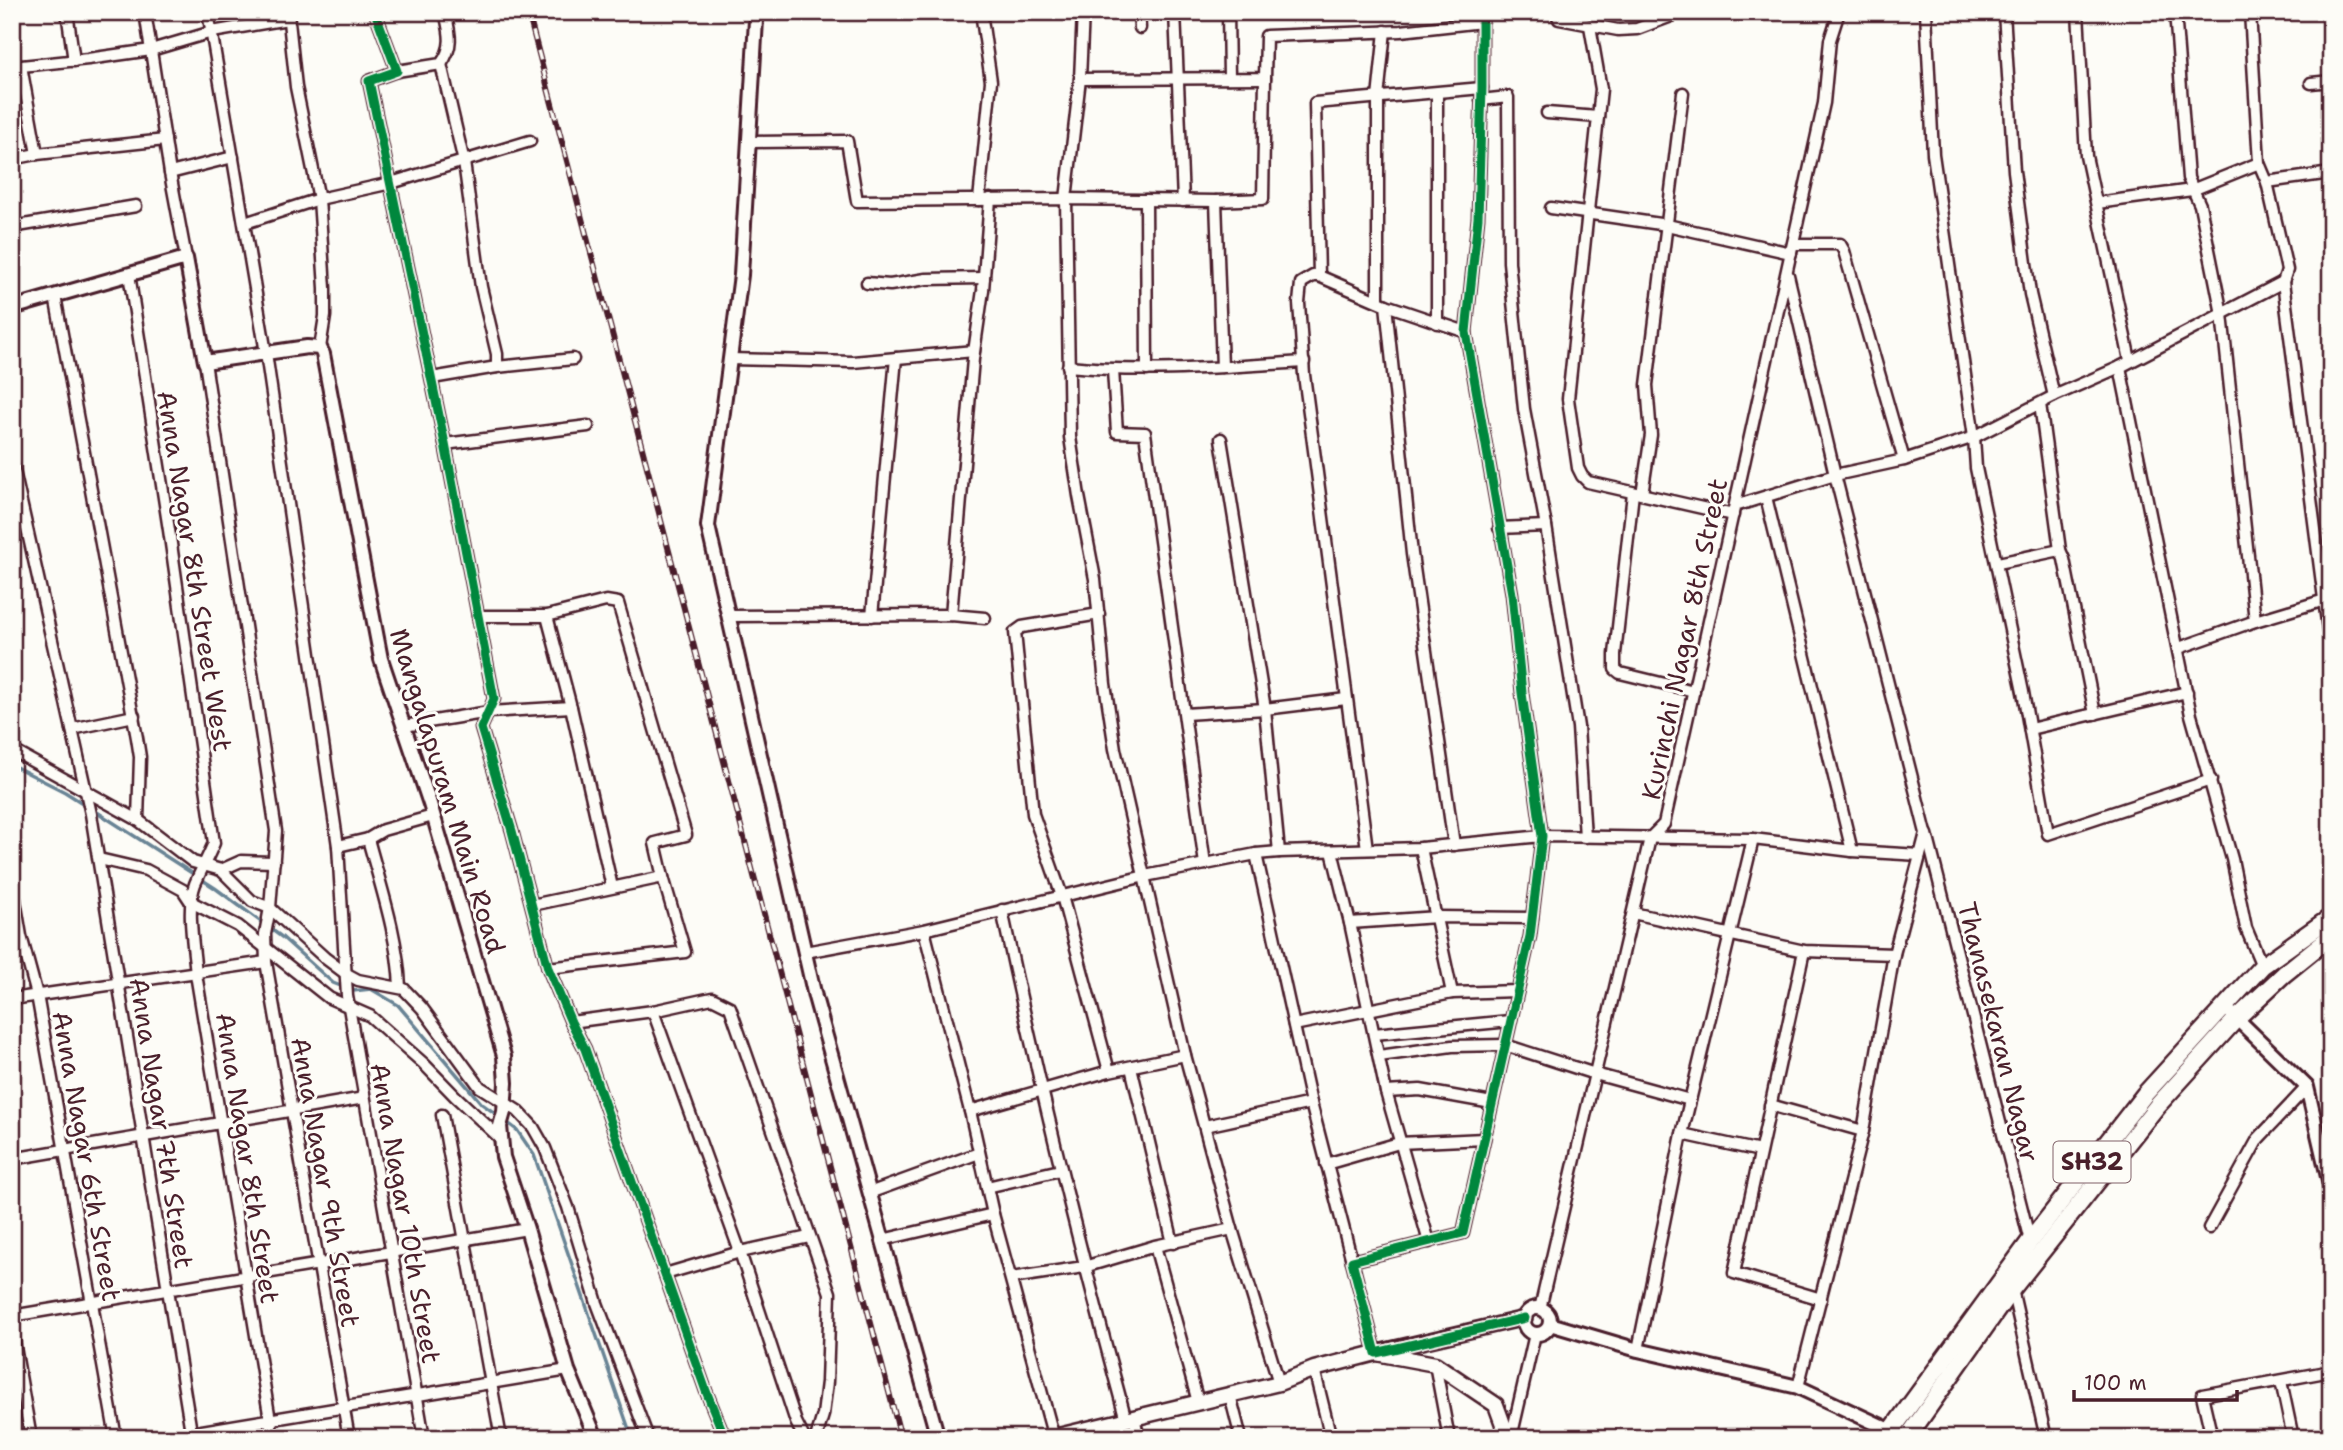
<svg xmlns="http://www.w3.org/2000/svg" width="2343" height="1450" font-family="'Shantell Sans',sans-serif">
  <rect width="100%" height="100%" fill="#fdfcf7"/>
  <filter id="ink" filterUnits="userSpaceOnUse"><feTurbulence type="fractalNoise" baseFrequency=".0143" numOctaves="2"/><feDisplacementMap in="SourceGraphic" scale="14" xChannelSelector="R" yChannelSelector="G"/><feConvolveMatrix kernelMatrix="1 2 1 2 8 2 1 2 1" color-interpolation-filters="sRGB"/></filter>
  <g filter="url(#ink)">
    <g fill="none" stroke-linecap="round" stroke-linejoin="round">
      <g stroke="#698495" stroke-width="3.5">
        <path d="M12 765 65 792 87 806"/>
        <path d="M94 810 215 888 283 938 333 983 353 991 371 989 398 1005 482 1104 499 1116"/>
        <path d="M505 1121 517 1130 534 1155 632 1438"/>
      </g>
      <g stroke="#4a1f2b" stroke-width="15">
        <g id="minor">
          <path d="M67 12 74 61"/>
          <path d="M145 12 170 173 186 258"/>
          <path d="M208 12 266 353 338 846 347 996 424 1438"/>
          <path d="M288 12 296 87 319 199 325 288V316L320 348"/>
          <path d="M375 12 397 71 369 81 445 444 494 699 481 728 512 831 548 968 571 1022 585 1049 706 1391 725 1438"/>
          <path d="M1139 12 1140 28"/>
          <path d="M1175 12 1183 201"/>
          <path d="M1228 12 1229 78"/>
          <path d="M1556 12 1559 19 1618 30 1637 29 1682 12"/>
          <path d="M1926 12 1933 154 1974 437 1976 468 2023 692 2048 834 2211 780"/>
          <path d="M2004 12 2014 171 2030 294 2054 396"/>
          <path d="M2078 12 2086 156 2130 360"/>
          <path d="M2175 12 2188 178 2200 205 2222 314 2255 621 2179 648"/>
          <path d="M2250 12 2259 163 2267 182 2287 270 2283 282 2331 653"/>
          <path d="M1590 26 1601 89 1568 399 1578 468 1582 476 1588 482 1733 515"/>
          <path d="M441 64 464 162 481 287 497 354V367"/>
          <path d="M21 66 37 154"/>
          <path d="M12 67 88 59 151 50 212 32 288 19"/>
          <path d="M397 71 441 64C454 46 450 33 445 12"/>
          <path d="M1080 79 1083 12"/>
          <path d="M2311 83 2331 81"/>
          <path d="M1437 94V323"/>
          <path d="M1481 100 1508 97 1509 262 1524 409 1546 526 1578 727 1585 837"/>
          <path d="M1547 113 1598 117"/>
          <path d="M749 142 847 141 857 201 1066 199 1216 201 1263 199 1265 78"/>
          <path d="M12 159 37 154 165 140"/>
          <path d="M170 173 233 157"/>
          <path d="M2267 182 2331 173"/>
          <path d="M979 200 991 81 981 12"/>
          <path d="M1146 200 1147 370"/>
          <path d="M1216 201 1222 367"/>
          <path d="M2097 203 2192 190 2259 163"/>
          <path d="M1551 208 1667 225 1791 253"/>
          <path d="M245 223 319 199 391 183 530 141"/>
          <path d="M12 227 136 206"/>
          <path d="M1793 244H1840L1844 251 1904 460"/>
          <path d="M129 274 169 530 214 843C208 857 201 870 195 884 186 907 194 949 196 974L273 1438"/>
          <path d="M1788 275 1835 475 1926 833 1894 954 1863 1131 1798 1387"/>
          <path d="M1319 276 1315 103 1482 88"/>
          <path d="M867 283 890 285 926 279 984 278"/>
          <path d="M55 296 137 738 140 757 138 820"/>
          <path d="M1378 301V98L1385 31"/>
          <path d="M1386 305 1412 554 1454 845"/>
          <path d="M730 359 853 362 974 351"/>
          <path d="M205 362 276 831 270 908 265 934 266 962 349 1438"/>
          <path d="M1068 366C1147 374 1225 367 1304 362"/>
          <path d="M2120 367 2191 715 2232 859 2246 928 2262 966"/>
          <path d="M1113 370 1117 432 1145 433 1205 864"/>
          <path d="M432 378 497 367 573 359"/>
          <path d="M2040 404 2060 550 2064 559 2095 714"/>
          <path d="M1221 439 1265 709 1279 852"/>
          <path d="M445 444 588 426"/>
          <path d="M12 462 91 814 192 1438"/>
          <path d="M1633 493 1615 654V669L1620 673 1694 691"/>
          <path d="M1642 494 1651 435 1647 385 1683 93"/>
          <path d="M1766 497 1852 851"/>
          <path d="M1735 506 1835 475 1904 460 1974 437 2054 396 2120 367 2283 282"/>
          <path d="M1499 528 1546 526"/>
          <path d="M1998 563 2060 550"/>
          <path d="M1099 614 1022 627 1015 632 1033 814 1062 896 1109 1071"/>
          <path d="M951 615 973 359 983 290 990 199"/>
          <path d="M478 616H547L606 601 618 603 686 835 655 843 663 877 685 952 548 968"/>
          <path d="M547 616 571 707 612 887"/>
          <path d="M729 616 951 615 985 618"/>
          <path d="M872 616 896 358"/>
          <path d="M2255 621 2325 600"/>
          <path d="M1185 714 1265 709 1346 699"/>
          <path d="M404 726 489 712 571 707"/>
          <path d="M72 729 134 716"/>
          <path d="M2030 729 2187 692"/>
          <path d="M12 750 138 820 193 862 221 870 252 901 270 908 325 958 345 973 358 980 404 989 422 1008 480 1087 518 1111 533 1127 545 1148 568 1207 597 1303 648 1438"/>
          <path d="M1927 834 2030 1241"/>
          <path d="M368 839C381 887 398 937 400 987"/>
          <path d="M338 846 368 839 383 830 433 816"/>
          <path d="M1421 848 1452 993"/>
          <path d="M1367 849 1304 375 1299 303 1301 283 1313 276H1319L1386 305 1466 332"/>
          <path d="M1332 851 1350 923 1386 1092 1429 1242"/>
          <path d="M1256 854 1311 1103 1352 1261"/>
          <path d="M99 859 146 870 183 890 191 902 238 926 329 998 370 1016 423 1063 455 1096 501 1139"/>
          <path d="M221 870 241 861 274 862"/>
          <path d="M12 882 21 936 37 995 116 1438"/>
          <path d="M532 905 663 877"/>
          <path d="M1002 910C1038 1081 1080 1251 1126 1420"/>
          <path d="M1633 913 1804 951 1894 954"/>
          <path d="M1350 923 1437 917 1532 918"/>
          <path d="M924 930 970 1111"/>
          <path d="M1804 951 1734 1273 1821 1299"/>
          <path d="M805 952 924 930 1145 876 1256 854 1279 852 1421 848 1542 836 1753 839 1852 851 1920 855"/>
          <path d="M12 999 266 962"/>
          <path d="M653 1011 740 1252 796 1422 804 1438"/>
          <path d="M571 1022 653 1011 712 998 730 1007 830 1293 827 1382 823 1415 816 1438"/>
          <path d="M1294 1025 1452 993 1517 991"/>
          <path d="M1374 1034 1510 1021"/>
          <path d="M1185 1055 1115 749 1105 684 1095 579 1079 496 1070 437 1066 199 1080 79 1265 78 1266 36 1401 31 1482 22"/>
          <path d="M1379 1056 1452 1046 1505 1045 1595 1074 1690 1100"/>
          <path d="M1131 1067 1173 1243"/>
          <path d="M1386 1092 1420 1090 1492 1103"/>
          <path d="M1770 1105 1863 1131"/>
          <path d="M442 1115 501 1438"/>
          <path d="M1205 1126 1311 1103"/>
          <path d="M1682 1134 1760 1151"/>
          <path d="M12 1159 364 1098"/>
          <path d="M1326 1164 1399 1143 1484 1139"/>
          <path d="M987 1187 1060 1170"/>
          <path d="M869 1193 979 1153"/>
          <path d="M2209 1228 2258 1139 2307 1087"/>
          <path d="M882 1240 993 1214"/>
          <path d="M1155 1246 1198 1402"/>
          <path d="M665 1274 740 1252 809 1237"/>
          <path d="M1011 1278 1084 1267 1155 1246 1232 1229"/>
          <path d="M2012 1289 2046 1438"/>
          <path d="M1540 1309 1650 838 1664 824 1824 103 1830 40 1839 12"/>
          <path d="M12 1316 527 1229"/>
          <path d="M12 1330 31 1438"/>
          <path d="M1638 1350 1682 1134 1753 839"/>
          <path d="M1376 1353 1352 1261 1463 1233 1530 936 1542 836 1522 693 1512 594 1466 332 1478 218 1482 88V12"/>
          <path d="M1435 1364 1449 1438"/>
          <path d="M1314 1369 1331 1438"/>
          <path d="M2281 1381 2293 1438"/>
          <path d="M1230 1395 1241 1438"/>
          <path d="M1134 1418 1139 1438"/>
          <path d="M160 1438 568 1370"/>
          <path d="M1054 1438 993 1214 970 1111 1109 1071 1185 1055 1232 1229 1279 1383"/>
          <path d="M1511 1438 1535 1334"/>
          <path d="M2212 1438 2202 1395 2331 1371"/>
        </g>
      </g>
      <g stroke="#4a1f2b" stroke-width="18">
        <g id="tertiary">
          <path d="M758 12 756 20 741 275 708 526 815 997 938 1438"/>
          <path d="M12 308 186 258 205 362 307 347 320 348 323 354 381 659 430 804 504 1056 506 1083 504 1112 500 1126 503 1157 527 1229 568 1370 596 1438"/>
          <path d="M2230 1012 2307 1087 2331 1190"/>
          <circle cx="1537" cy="1321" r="13"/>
          <path d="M1550 1324 1638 1350 1798 1387 1907 1438"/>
          <path d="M1378 1352 1525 1318"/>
        </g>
      </g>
      <g stroke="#4a1f2b" stroke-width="19">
        <path id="secondary" d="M1050 1438 1279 1383 1314 1369 1376 1353 1435 1364 1496 1405 1508 1438"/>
      </g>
      <g stroke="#4a1f2b" stroke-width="21">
        <g id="primary">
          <path d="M1886 1438 2030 1241 2145 1094 2262 966 2331 917"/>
          <path d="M1907 1438 2012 1289 2157 1106 2237 1018 2284 974 2331 936"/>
        </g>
      </g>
      <use href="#minor" stroke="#fdfcf7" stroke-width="10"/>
      <use href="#tertiary" stroke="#fdfcf7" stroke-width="12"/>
      <use href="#secondary" stroke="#fdfcf7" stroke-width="14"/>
      <use href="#primary" stroke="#fdfcf7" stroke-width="16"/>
      <g stroke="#4a1f2b" stroke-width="6">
        <path id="rail" d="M528 12 901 1438"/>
      </g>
      <use href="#rail" stroke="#fdfcf7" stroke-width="3.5" stroke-dasharray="10" stroke-linecap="butt"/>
      <g stroke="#fdfcf7" stroke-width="13">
        <g id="cycleway">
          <path d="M375 12 397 71 369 81 445 444 494 699 481 728 512 831 548 968 571 1022 585 1049 706 1391 725 1438"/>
          <path d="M1482 12V88L1478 218 1466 332 1512 594 1522 693 1542 836 1530 936 1463 1233 1352 1261 1376 1353 1525 1318"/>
        </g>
      </g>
      <use href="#cycleway" stroke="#00873e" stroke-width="9"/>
    </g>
  </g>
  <g text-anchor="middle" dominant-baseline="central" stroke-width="6" stroke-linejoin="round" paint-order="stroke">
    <rect fill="#fdfcf7" stroke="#806168" stroke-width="2" x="2053.5" y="1141.5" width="77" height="41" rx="5"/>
    <g font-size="24" font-weight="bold" fill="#4a1f2b">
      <text x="2092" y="1162">SH32</text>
    </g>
    <g font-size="26" fill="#4a1f2b" stroke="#fdfcf7">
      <text transform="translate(195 571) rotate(81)">Anna Nagar 8th Street West</text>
      <text transform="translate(1684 639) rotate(-78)">Kurinchi Nagar 8th Street</text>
      <text transform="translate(448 791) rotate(73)">Mangalapuram Main Road</text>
      <text transform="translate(1999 1032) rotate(76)">Thanasekaran Nagar</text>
      <text transform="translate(162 1123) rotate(81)">Anna Nagar 7th Street</text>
      <text transform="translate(87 1156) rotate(80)">Anna Nagar 6th Street</text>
      <text transform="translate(248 1158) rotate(81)">Anna Nagar 8th Street</text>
      <text transform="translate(326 1182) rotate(80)">Anna Nagar 9th Street</text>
      <text transform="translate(406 1213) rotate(80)">Anna Nagar 10th Street</text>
    </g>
  </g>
  <rect width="2343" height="1450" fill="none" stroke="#fdfcf7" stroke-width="42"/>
  <rect x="21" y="21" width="2301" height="1408" fill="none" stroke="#4a1f2b" stroke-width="2.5" filter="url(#ink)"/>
  <path d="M2074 1390v10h163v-10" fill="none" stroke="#4a1f2b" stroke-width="3.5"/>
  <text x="2084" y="1390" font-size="21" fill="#4a1f2b" stroke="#fdfcf7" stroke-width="5" paint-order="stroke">100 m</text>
</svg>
